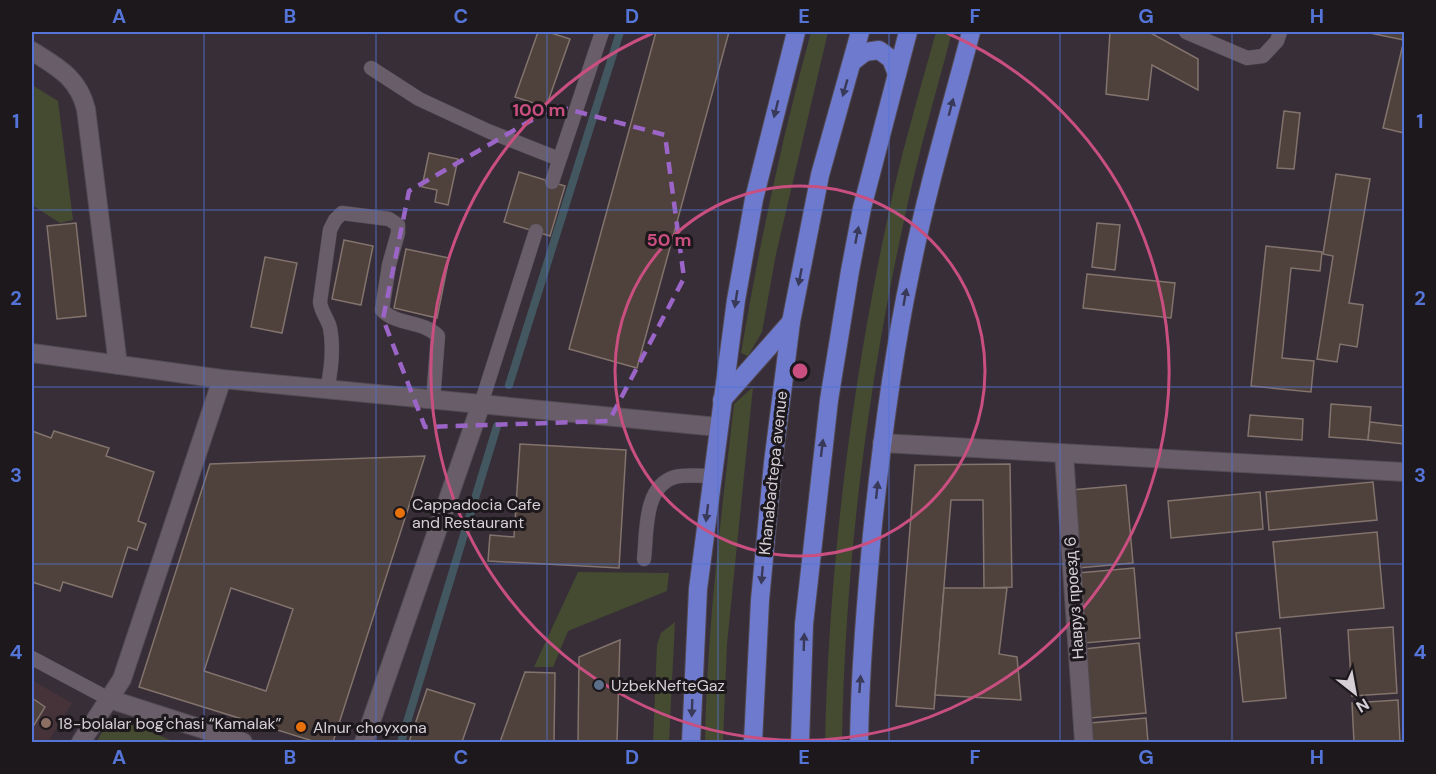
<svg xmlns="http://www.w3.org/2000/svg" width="1436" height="774" font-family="'DM Sans',sans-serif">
  <rect width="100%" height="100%" fill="#372e38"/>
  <path fill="#463339" d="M32 680 72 703 48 742H32Z"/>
  <g fill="#444b31">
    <path d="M811 32H828L776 254 762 332 748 356 741 353C759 245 782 138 811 32Z"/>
    <path d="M936 32H952C936 93 918 154 905 216 867 388 845 566 842 742H825C829 566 851 389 888 216 901 154 919 93 936 32Z"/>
    <path d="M32 85 58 101 73 220 60 223 32 205Z"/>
    <path d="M753 387 727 644 723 742H705C707 629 721 517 734 404Z"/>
    <path d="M578 572 669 573 667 591 568 631 553 667H534Z"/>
    <path d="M675 622 669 742H653L657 645 661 633Z"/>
    <path d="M112 716 175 742H96Z"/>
  </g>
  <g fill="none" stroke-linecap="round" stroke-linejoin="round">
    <g stroke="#435760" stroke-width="8">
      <path d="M509 385 620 32"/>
      <path d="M401 742 497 426"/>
    </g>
  </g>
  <g fill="#4f413b" stroke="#82736c" stroke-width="1.5" fill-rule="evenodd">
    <path d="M538 32H548L570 39 546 107 515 97Z"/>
    <path d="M656 32H729L637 368 569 349Z"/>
    <path d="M1110 32H1149L1198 59V90L1152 65 1148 100 1106 94Z"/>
    <path d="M1365 32H1404V133L1383 128 1404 40Z"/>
    <path d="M1284 111 1300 113 1294 169 1277 168Z"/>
    <path d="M429 153 458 159 448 205 435 202 437 190 422 187Z"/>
    <path d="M519 172 565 186 550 236 504 222Z"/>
    <path d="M1336 174 1370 179 1349 303 1363 305 1357 347 1340 344 1337 362 1317 359 1333 256 1323 254Z"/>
    <path d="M76 223 86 316 57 319 47 226Z"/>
    <path d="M1097 223 1120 225 1115 270 1092 267Z"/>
    <path d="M344 240 373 246 361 305 332 299Z"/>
    <path d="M1266 246 1322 252 1320 271 1291 268 1282 358 1314 361 1311 392 1251 386Z"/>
    <path d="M406 249 449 258 437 318 394 308Z"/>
    <path d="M265 257 297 263 282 333 251 327Z"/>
    <path d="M1087 274 1175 283 1171 318 1083 308Z"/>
    <path d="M1331 404 1371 407 1368 440 1329 437Z"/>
    <path d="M1250 415 1303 419 1302 440 1248 436Z"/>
    <path d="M1370 422 1404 426V444L1368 440Z"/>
    <path d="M32 431 51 438 54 431 109 448 106 456 154 472 138 521 146 524 137 550 128 547 112 597 63 582 60 591 32 582Z"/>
    <path d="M520 444 626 450 619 568 488 561 490 535 514 537Z"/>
    <path d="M425 456 333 742H316L139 687 210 464ZM231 588 293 609 266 691 204 671Z"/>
    <path d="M1010 464 1012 587 984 588 983 500H951L934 709 896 706 915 465Z"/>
    <path d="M1373 482 1377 520 1269 530 1266 492Z"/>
    <path d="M1126 485 1133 563 1078 568 1071 490Z"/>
    <path d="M1260 492 1263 529 1171 538 1168 501Z"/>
    <path d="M1377 532 1384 608 1280 618 1273 542Z"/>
    <path d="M1134 568 1140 638 1084 643 1078 573Z"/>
    <path d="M944 588H1007L999 654 1017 657 1021 700 935 695Z"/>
    <path d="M1393 627 1397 693 1352 696 1348 630Z"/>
    <path d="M1280 628 1286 698 1243 702 1236 633Z"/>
    <path d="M620 640 617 742H578L579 657Z"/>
    <path d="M1139 643 1146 713 1090 718 1084 649Z"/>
    <path d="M525 672 555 673 554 742H500Z"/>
    <path d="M427 689 475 704 462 742H409Z"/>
    <path d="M32 698 45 707 34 725 32 724Z"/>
    <path d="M1398 700 1400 742H1354L1352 703Z"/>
    <path d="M1146 718 1148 742H1092L1090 723Z"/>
  </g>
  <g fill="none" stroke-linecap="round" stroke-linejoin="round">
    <g stroke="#524a52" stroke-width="15">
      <g id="service">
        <path d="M1186 32 1247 58 1263 56 1277 41 1280 32"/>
        <path d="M371 68 419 99 488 131 559 159"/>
        <path d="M552 182 602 32"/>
        <path d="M327 390C331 371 334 348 330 328 328 319 321 312 320 302L330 230 335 220 342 213 389 219 398 225V233L389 265 382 310C397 326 423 320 438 336L433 400"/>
        <path d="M481 404 536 231"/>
        <path d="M644 559C647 534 643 486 675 477 685 474 701 476 712 476"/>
        <path d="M32 658 109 699"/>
      </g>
    </g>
    <g stroke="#524a52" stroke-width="20">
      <g id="minor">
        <path d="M32 51C57 67 78 77 86 109L118 365"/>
        <path d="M32 353 222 379 718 427"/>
        <path d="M882 443 1404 472"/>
        <path d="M1064 454 1084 742"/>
        <path d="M109 699 243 742"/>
        <path d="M81 742 122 679 222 379"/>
        <path d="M364 742 481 404"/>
      </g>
    </g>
    <g stroke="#524a52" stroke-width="20">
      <g id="trunk">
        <path d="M852 62 865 52 879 50 891 59 897 74"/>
        <path d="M722 400 791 322"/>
        <path d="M691 742 698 589 736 300 754 199 796 32"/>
        <path d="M753 742 760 600 773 463 791 322 820 175 860 32"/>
        <path d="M800 742 804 624 829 400 850 271 862 208 908 32"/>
        <path d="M859 742C860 673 866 603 872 534 881 447 892 360 910 274 926 192 950 112 971 32"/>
      </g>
    </g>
    <use href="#service" stroke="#685d68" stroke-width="14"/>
    <use href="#minor" stroke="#685d68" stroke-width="18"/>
    <use href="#trunk" stroke="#6e7ace" stroke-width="18"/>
  </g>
  <defs><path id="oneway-solid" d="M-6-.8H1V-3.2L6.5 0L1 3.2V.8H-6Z" transform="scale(1.5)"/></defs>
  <g fill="#393a5a">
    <use href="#oneway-solid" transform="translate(845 88) rotate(106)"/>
    <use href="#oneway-solid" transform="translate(951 107) rotate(-75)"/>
    <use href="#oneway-solid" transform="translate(776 109) rotate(104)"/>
    <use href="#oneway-solid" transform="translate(857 235) rotate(-79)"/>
    <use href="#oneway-solid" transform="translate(800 277) rotate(101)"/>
    <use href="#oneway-solid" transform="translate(905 297) rotate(-80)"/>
    <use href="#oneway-solid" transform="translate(736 299) rotate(99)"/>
    <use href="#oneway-solid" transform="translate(822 448) rotate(-83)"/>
    <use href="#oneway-solid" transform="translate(877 490) rotate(-84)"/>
    <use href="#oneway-solid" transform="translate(707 513) rotate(97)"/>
    <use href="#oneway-solid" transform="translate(762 575) rotate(95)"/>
    <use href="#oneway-solid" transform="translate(804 642) rotate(-88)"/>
    <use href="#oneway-solid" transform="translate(860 684) rotate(-86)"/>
    <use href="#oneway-solid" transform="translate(692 708) rotate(92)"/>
  </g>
  <path fill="none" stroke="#9b65c7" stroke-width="4.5" stroke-dasharray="12 8" stroke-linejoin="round" d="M556 106 665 135 684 278 609 421 425 427 383 319 409 191Z"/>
  <path fill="none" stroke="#5475d7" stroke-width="1.5" stroke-opacity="0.55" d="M204 32V742M376 32V742M547 32V742M718 32V742M889 32V742M1060 32V742M1232 32V742M32 210H1404M32 387H1404M32 564H1404"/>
  <g fill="none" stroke="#c84f80" stroke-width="3">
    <circle cx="800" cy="371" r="185"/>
    <path d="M947 33A369 369 0 1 1 653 33"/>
  </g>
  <g fill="#e8710a" stroke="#1c181c" stroke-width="2">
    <circle cx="400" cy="513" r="6"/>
    <circle cx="301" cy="727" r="6"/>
  </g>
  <circle fill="#5c6f8a" stroke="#1c181c" stroke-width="2" cx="599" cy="685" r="6"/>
  <circle fill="#8d6e63" stroke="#1c181c" stroke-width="2" cx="46" cy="723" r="6"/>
  <g text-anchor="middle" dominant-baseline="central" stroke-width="6" stroke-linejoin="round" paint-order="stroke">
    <g font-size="16" fill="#d6d0d6" stroke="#1c181c">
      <text transform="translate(773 473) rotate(-84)">Khanabadtepa avenue</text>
      <text transform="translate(1074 598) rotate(-94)">Навруз проезд 6</text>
    </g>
    <g font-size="16" fill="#d6d0d6" stroke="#1c181c" text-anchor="start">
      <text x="412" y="504">Cappadocia Cafe<tspan x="412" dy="18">and Restaurant</tspan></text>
      <text x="611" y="685">UzbekNefteGaz</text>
      <text x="58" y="723">18-bolalar bog'chasi “Kamalak”</text>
      <text x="313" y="727">Alnur choyxona</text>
    </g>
  </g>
  <circle cx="800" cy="371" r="9" fill="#c84f80" stroke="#1c181c" stroke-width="3"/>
  <g font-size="18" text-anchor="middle" font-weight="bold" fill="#c84f80" stroke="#1c181c" stroke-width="6" stroke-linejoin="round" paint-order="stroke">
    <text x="539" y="116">100 m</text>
    <text x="669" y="246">50 m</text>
  </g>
  <rect width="1436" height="774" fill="none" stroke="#1c181c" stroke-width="66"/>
  <g transform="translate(1355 693) rotate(149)" stroke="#1c181c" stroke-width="4.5" paint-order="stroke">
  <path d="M0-4.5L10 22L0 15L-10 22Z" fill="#d6d0d6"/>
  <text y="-9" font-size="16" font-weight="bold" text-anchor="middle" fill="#d6d0d6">N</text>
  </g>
  <rect x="33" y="33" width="1370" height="708" fill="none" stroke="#5475d7" stroke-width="2"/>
  <g font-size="20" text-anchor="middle" font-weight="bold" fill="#5475d7">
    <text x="119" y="23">A</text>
    <text x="290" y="23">B</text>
    <text x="461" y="23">C</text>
    <text x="632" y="23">D</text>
    <text x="804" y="23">E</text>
    <text x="975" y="23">F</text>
    <text x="1146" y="23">G</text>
    <text x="1317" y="23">H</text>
    <text x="16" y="128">1</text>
    <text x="1420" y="128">1</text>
    <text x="16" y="305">2</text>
    <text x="1420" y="305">2</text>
    <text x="16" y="482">3</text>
    <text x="1420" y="482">3</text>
    <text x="16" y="659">4</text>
    <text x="1420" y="659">4</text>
    <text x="119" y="764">A</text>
    <text x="290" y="764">B</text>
    <text x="461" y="764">C</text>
    <text x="632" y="764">D</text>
    <text x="804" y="764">E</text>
    <text x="975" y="764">F</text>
    <text x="1146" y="764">G</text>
    <text x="1317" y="764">H</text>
  </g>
</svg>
